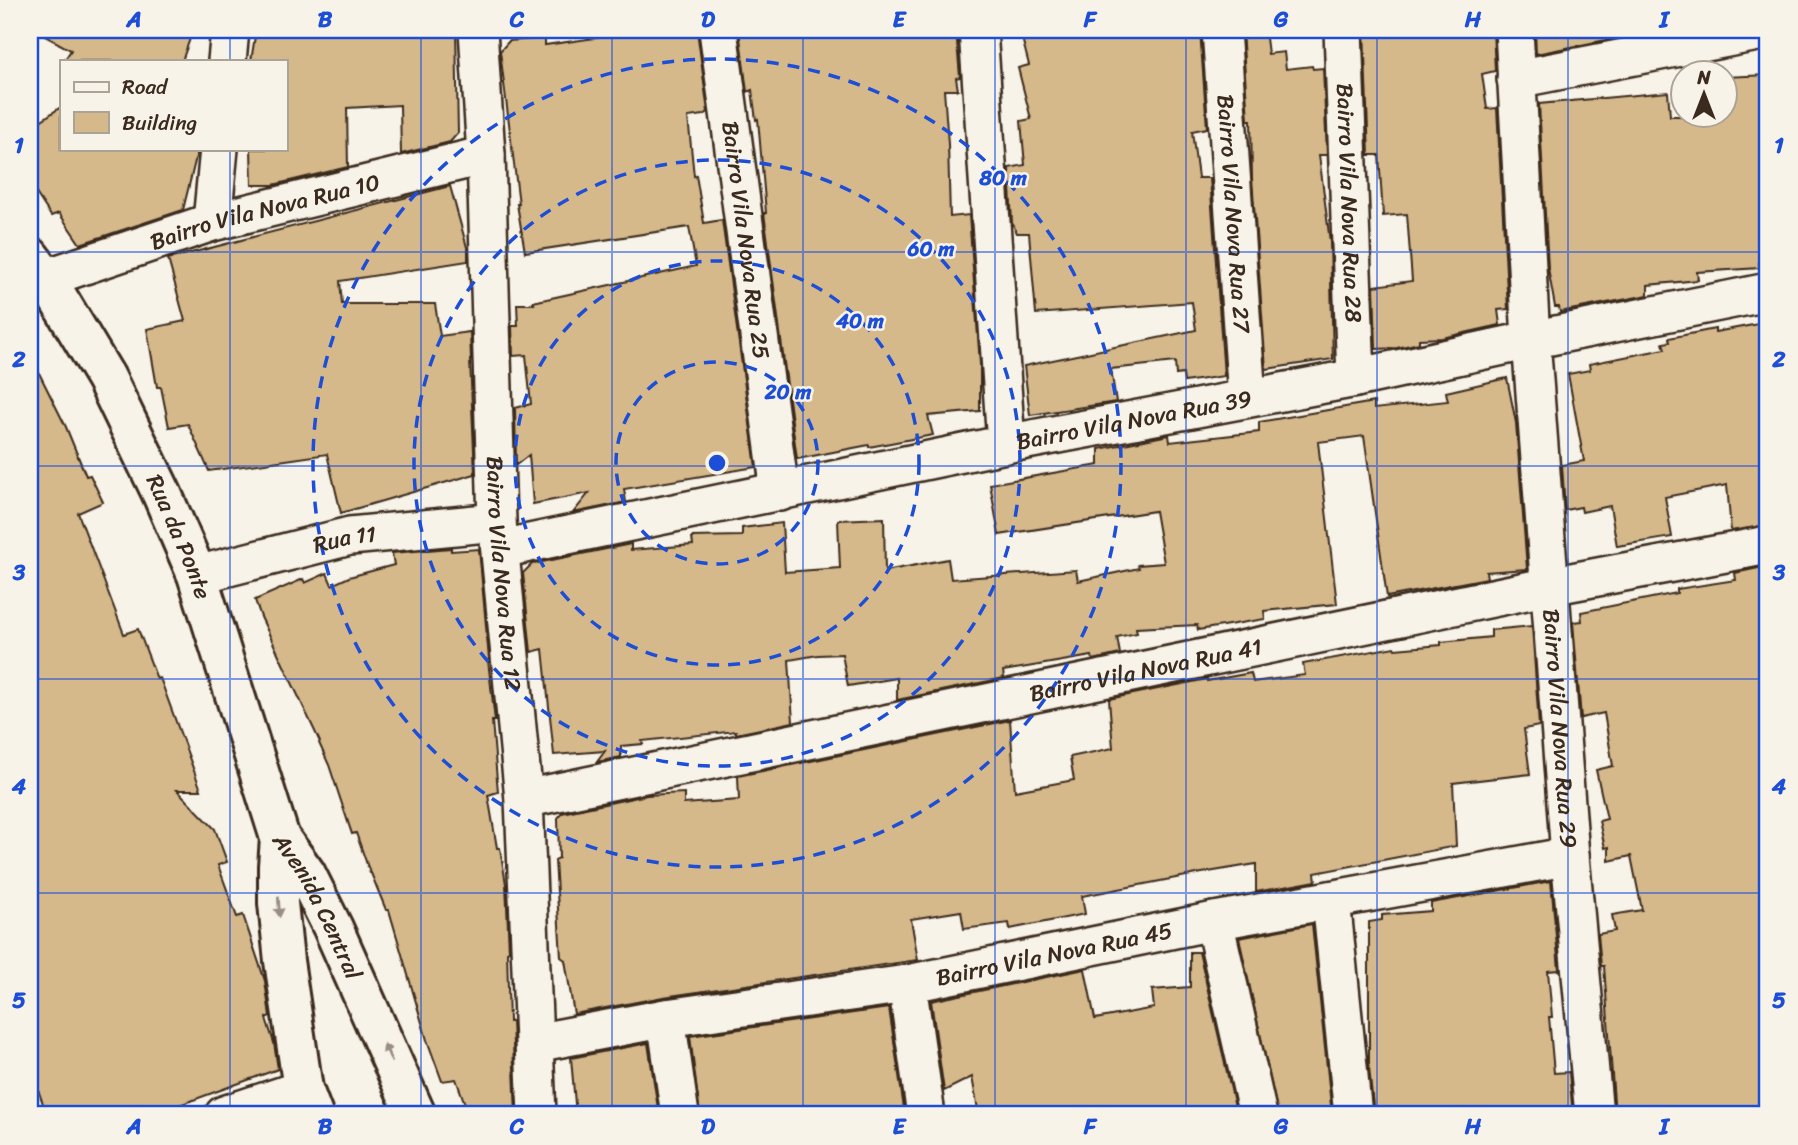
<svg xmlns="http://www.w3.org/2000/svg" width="1798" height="1145" font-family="Sriracha,sans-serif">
  <rect width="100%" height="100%" fill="#f7f3e8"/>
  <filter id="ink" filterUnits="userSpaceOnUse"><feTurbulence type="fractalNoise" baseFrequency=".0143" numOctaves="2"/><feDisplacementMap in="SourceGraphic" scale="14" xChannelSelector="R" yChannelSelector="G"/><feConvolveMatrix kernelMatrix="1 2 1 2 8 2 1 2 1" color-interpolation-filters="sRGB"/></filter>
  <g filter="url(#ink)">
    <g fill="#d6b98b" stroke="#3b2a1e" stroke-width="2">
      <path d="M34 30H193L182 61H64L71 50Z"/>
      <path d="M256 30H456L458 133 450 142 401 154 400 105 347 108 348 167 273 185H252L251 149H285V61H251Z"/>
      <path d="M624 30H697L708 112 704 115 688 117 694 176 696 175 704 223 722 220 756 467 624 489 626 502 573 513 589 493 533 504 529 455 516 465 515 408 531 404 526 355 513 356 512 326H518L517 304H534L533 302 696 266 689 227 525 252 517 204H519L500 51 509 41 545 38V45L624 34Z"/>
      <path d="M739 30H956L960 77 956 78 958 90H944L948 144 950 217 969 215 980 364V411L928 416 933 435 869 447V445L797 459 764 213H766L758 119 756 120 752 90 747 92Z"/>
      <path d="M1020 30H1200L1207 128 1192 131 1198 178H1210L1224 376 1184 382 1183 374 1176 375 1175 362 1111 369 1116 402 1030 415 1024 366 1196 330 1192 302 1036 314 1029 233H1017L1012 223 1009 168 1025 165 1021 121 1031 119 1018 68 1029 65Z"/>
      <path d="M1242 30H1265L1268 54 1284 52 1286 69 1312 66 1313 69 1323 68 1327 155H1319L1330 242 1333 359 1266 369 1252 178 1251 120H1248Z"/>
      <path d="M1364 30H1493L1495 71 1482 74 1487 109 1497 108 1508 309 1498 310 1500 325 1442 338 1419 339V343L1397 348 1376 349 1374 286 1412 281 1407 214 1383 216 1379 155H1369Z"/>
      <path d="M1535 30H1646V32L1536 54Z"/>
      <path d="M1768 75V262L1759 263 1760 268 1697 272 1698 280 1648 285V295L1560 312 1559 307H1555L1548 268 1539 104 1668 92 1670 116H1725V77Z"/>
      <path d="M61 107V149H198L183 210 80 244 59 213 51 216 30 184V128Z"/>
      <path d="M450 186 468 251V261L340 281 342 304H435L440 336 470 332 471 360H470L475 474 341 513 327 454 209 471 188 424 169 427 161 387H157L147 329 185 321 168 259Z"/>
      <path d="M1764 323 1768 379V525L1731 531 1727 485 1665 497 1672 537 1617 546 1610 506 1582 512 1581 507 1565 510 1562 465 1584 461 1568 374 1590 370 1589 364 1665 349 1663 343 1670 342 1669 338 1715 329V332Z"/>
      <path d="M30 355 66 427 86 476 90 475 103 502 78 513 124 634 138 629 157 679 160 678 201 790H177L215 829 227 862 218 865 237 917 243 915 265 981 270 1016 266 1018 274 1043 278 1069 152 1115H47L30 1067Z"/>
      <path d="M1507 378 1516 423 1527 569 1486 572 1487 578 1387 597 1364 436 1318 442 1337 604 1264 611 1265 619 1198 630 1197 625 1136 628 1137 633 1117 637 1120 654 1093 660 1092 656 1003 671 1004 678 897 700V678L848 686 842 654 818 655 789 660 793 722 736 734V731L642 741 643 744 621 746V757L597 762 605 751 554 755 543 649 531 652 523 573 532 564 631 544V550L693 545 692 537 742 536V528L782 523 785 572 840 568 838 520 884 518 885 571 948 559 951 579 1076 570 1078 581 1139 568 1138 565 1164 563 1155 511 999 535 990 484 1099 465V449L1169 435 1170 442 1259 432V422L1374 402V409L1448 401 1446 392Z"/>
      <path d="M451 548V551L479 549 489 659 488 660 495 721H492L498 792 488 795 497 848H500L506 884 509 951 507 952 509 1022 512 1021 516 1115H469L456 1079 442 1081 427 1040 389 910H386L371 873H370L356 833 352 834 329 765 319 743 320 742 261 617 255 600 303 579 305 583 327 573 332 585 349 577 394 565 392 553Z"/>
      <path d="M1768 566V1115H1615L1604 966H1601L1598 934 1615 931 1612 915 1642 910 1631 856 1609 861V847L1605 848 1599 821 1607 819 1596 770 1613 766 1604 713 1581 718 1573 622 1582 621 1581 612 1677 593V589L1736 580 1735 573Z"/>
      <path d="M1532 626 1539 726 1524 729 1530 774 1453 783 1456 846 1315 873 1316 881 1256 892V864L1202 873 1082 896 1085 914 1010 929 1009 923 964 929 961 911 911 919 918 960 663 997 574 1014 565 960 561 957 555 860 559 858 558 818 562 813 647 795 684 793V804L739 800 738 776 1010 720 1015 791 1074 780 1070 757 1113 748 1109 699 1207 679V681L1251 673 1253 682 1305 675 1303 664 1394 647 1395 649 1441 645V642L1491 637V630Z"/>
      <path d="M1551 881 1559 970 1548 971 1552 1017H1549L1554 1073 1569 1072 1573 1115H1374L1369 1067V922L1382 920V915L1431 911V903Z"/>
      <path d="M1312 924 1332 1115H1278L1239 938Z"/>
      <path d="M1190 952H1199L1237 1115H979L972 1077 944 1091 931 1001 1085 969 1095 1019 1154 1008 1152 990 1190 987Z"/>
      <path d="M889 1008 905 1115H700L690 1036Z"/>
      <path d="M648 1043 659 1115H576L571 1058Z"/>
    </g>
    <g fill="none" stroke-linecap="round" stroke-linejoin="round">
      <g stroke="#3b2a1e" stroke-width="42">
        <g id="minor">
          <path id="s1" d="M478 30 486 155 497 522 524 799 537 1115"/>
          <path id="s2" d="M718 30 780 492"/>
          <path d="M978 30 1006 444"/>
          <path id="s3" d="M1221 30 1247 398"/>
          <path id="s4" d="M1343 30 1356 378"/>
          <path id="s5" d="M1514 30 1531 340 1570 856 1594 1115"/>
          <path d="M227 61 230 30"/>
          <path d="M1516 79 1768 30"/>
          <path d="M212 222 219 149"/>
          <path id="s6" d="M46 278 212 222 486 155"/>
          <path id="s7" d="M501 549 1006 444 1356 378 1531 340 1768 292"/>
          <path id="s8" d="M197 575 350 536 497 522"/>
          <path id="s9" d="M524 799 1550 586 1768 545"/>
          <path d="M1331 900 1353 1115"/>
          <path d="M1214 921 1258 1115"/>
          <path d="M907 984 926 1115"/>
          <path d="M666 1018 680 1115"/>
          <path id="s10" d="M535 1043 666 1018 907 984 1214 921 1570 856"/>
          <path d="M224 1115 303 1089"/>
        </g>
      </g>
      <g stroke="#3b2a1e" stroke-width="44">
        <g id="tertiary">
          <path id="s11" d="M30 257 46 278 106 378 162 494 197 575 280 838 306 874 333 928 416 1115"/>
          <path d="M280 838 278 866V903L284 961 303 1089 313 1115"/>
        </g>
      </g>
      <use href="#minor" stroke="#f7f3e8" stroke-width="37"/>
      <use href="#tertiary" stroke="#f7f3e8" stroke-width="38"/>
    </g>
    <defs><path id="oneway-solid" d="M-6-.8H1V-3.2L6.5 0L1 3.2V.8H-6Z" transform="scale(1.75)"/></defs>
    <g fill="#998e83">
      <use href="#oneway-solid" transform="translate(279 907) rotate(86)"/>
      <use href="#oneway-solid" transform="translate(388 1053) rotate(-114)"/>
    </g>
  </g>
  <path fill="none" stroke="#1d4ed8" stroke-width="2" stroke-opacity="0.55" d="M230 30V61M421 30V1115M612 30V1115M803 30V1115M995 30V1115M1186 30V1115M1377 30V1115M1568 30V1115M230 149V1115M30 252H1768M30 466H1768M30 679H1768M30 893H1768"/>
  <g fill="none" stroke="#1d4ed8" stroke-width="3.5" stroke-dasharray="12 9">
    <circle cx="717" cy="463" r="101"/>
    <circle cx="717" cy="463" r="202"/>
    <circle cx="717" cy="463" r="303"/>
    <circle cx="717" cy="463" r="404"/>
  </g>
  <g text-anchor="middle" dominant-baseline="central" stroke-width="5" stroke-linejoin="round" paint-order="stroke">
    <g font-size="23" fill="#3b2a1e" stroke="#f7f3e8">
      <text stroke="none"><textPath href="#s4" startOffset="173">Bairro Vila Nova Rua 28</textPath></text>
      <text stroke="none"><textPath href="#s6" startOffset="229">Bairro Vila Nova Rua 10</textPath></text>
      <text stroke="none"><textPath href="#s3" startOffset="184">Bairro Vila Nova Rua 27</textPath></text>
      <text stroke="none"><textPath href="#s2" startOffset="212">Bairro Vila Nova Rua 25</textPath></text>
      <text stroke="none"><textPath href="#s7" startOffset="646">Bairro Vila Nova Rua 39</textPath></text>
      <text stroke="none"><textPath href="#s11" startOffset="318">Rua da Ponte</textPath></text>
      <text stroke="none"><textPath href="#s8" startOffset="152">Rua 11</textPath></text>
      <text stroke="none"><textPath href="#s1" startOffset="544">Bairro Vila Nova Rua 12</textPath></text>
      <text stroke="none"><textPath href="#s9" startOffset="635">Bairro Vila Nova Rua 41</textPath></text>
      <text stroke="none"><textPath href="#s5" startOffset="700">Bairro Vila Nova Rua 29</textPath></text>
      <text stroke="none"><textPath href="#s11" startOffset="714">Avenida Central</textPath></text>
      <text stroke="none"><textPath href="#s10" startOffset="527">Bairro Vila Nova Rua 45</textPath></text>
    </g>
  </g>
  <circle cx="717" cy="463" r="10" fill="#1d4ed8" stroke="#f7f3e8" stroke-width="3.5"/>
  <g font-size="21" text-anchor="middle" font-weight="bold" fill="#1d4ed8" stroke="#f7f3e8" stroke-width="5" stroke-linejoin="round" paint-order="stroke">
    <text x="1003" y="185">80 m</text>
    <text x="931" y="256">60 m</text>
    <text x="860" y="328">40 m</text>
    <text x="788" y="399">20 m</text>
  </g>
  <rect width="1798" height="1145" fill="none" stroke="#f7f3e8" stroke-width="77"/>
  <rect x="60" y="60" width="228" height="91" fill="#f7f3e8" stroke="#aca397" stroke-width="2"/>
  <rect x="74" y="82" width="35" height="10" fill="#f7f3e8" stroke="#aca397" stroke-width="2"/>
  <text x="122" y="94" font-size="21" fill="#3b2a1e">Road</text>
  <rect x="74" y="112" width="35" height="21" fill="#d6b98b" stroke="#aca397" stroke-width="2"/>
  <text x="122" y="130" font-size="21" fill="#3b2a1e">Building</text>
  <g transform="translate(1704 94)"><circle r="33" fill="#f7f3e8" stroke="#aca397" stroke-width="2"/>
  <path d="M0-5L12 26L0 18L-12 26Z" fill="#3b2a1e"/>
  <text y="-10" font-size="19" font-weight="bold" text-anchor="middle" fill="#3b2a1e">N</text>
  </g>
  <rect x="38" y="38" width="1721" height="1068" fill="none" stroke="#1d4ed8" stroke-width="2.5"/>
  <g font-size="23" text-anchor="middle" font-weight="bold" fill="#1d4ed8">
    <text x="134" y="27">A</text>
    <text x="325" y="27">B</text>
    <text x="517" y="27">C</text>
    <text x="708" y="27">D</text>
    <text x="899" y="27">E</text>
    <text x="1090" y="27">F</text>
    <text x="1281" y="27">G</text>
    <text x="1473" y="27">H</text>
    <text x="1664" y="27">I</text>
    <text x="19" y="153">1</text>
    <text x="1779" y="153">1</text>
    <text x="19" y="367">2</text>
    <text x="1779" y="367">2</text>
    <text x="19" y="580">3</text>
    <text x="1779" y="580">3</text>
    <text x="19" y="794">4</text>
    <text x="1779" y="794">4</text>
    <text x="19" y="1008">5</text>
    <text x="1779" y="1008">5</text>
    <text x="134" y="1134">A</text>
    <text x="325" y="1134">B</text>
    <text x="517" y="1134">C</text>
    <text x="708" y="1134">D</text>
    <text x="899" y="1134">E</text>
    <text x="1090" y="1134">F</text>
    <text x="1281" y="1134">G</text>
    <text x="1473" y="1134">H</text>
    <text x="1664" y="1134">I</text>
  </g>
</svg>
